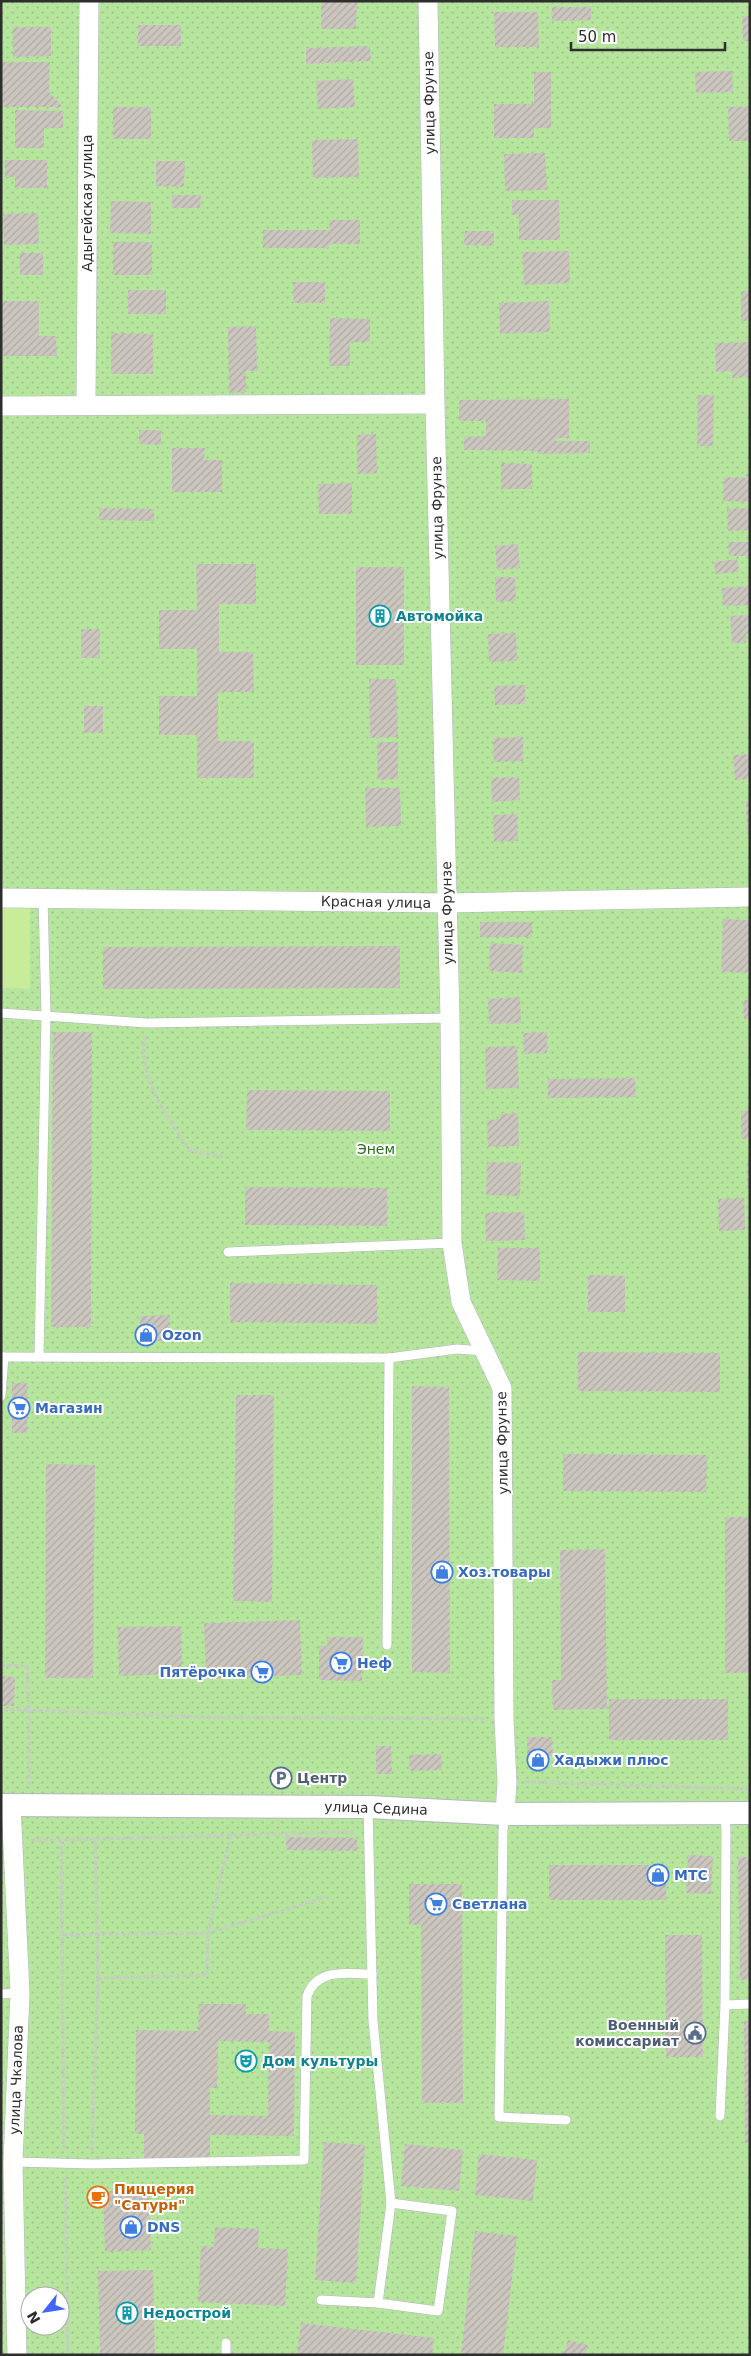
<svg xmlns="http://www.w3.org/2000/svg" width="751" height="2356" font-family="'DejaVu Sans',sans-serif">
  <defs>
    <pattern id="grass-dots" width="8" height="8" patternUnits="userSpaceOnUse" patternTransform="scale(1.25)"><rect width="8" height="8" fill="#b6e59e"/><path d="M2 2h.1M6 6h.1" fill="none" stroke="#9dc588" stroke-width="1.8" stroke-linecap="round"/></pattern>
    <pattern id="building-hatch" width="6" height="6" patternUnits="userSpaceOnUse" patternTransform="scale(1.25)"><rect width="6" height="6" fill="#cbc7bf"/><path d="M-1 1l2-2M0 6l6-6M5 7l2-2" fill="none" stroke="#afaba4"/></pattern>
  </defs>
  <rect width="100%" height="100%" fill="#efe9e1"/>
  <path fill="url(#grass-dots)" fill-rule="evenodd" d="M1 1H750V2355H1ZM30 2296H60V2326H30Z"/>
  <path fill="#c9ec9a" d="M1 901H30V989L1 988Z"/>
  <g fill="url(#building-hatch)" fill-rule="evenodd">
    <path d="M321 1H357L356 29H321Z"/>
    <path d="M552 7H591V20L552 21Z"/>
    <path d="M494 12H538L539 47H495Z"/>
    <path d="M742 16H750V41H743Z"/>
    <rect x="138" y="25" width="43" height="21"/>
    <path d="M13 27H51V56L13 57Z"/>
    <path d="M370 46 371 61 306 64V48Z"/>
    <path d="M1 62H50L49 92 63 107H1Z"/>
    <path d="M732 71 733 92 696 93 695 72Z"/>
    <path d="M534 72H551V128H534V138H494V104H534Z"/>
    <path d="M353 79 355 107 318 109 316 81Z"/>
    <path d="M750 106V141H729L728 107Z"/>
    <rect x="113" y="107" width="38" height="32"/>
    <path d="M15 110 63 111V128H44V148H15Z"/>
    <path d="M358 139 359 177 313 178 312 140Z"/>
    <path d="M545 153 547 190 505 191 504 154Z"/>
    <path d="M5 160H47V188H15V177H5Z"/>
    <path d="M156 161H185L184 187 156 186Z"/>
    <path d="M172 195H201L200 208H172Z"/>
    <path d="M512 200H559L560 240H519V215H512Z"/>
    <path d="M111 201 151 202V234L110 233Z"/>
    <path d="M38 213 39 244 4 245 3 214Z"/>
    <path d="M329 220H360V244H329V248H263V230H330Z"/>
    <path d="M465 231H494V246L464 245Z"/>
    <rect x="113" y="242" width="39" height="33"/>
    <path d="M569 251 570 283 524 285 522 252Z"/>
    <path d="M19 253H43V275H20Z"/>
    <path d="M293 282H325V303H294Z"/>
    <rect x="128" y="290" width="38" height="24"/>
    <rect x="741" y="291" width="9" height="30"/>
    <path d="M1 301H39V336H56L57 356H1Z"/>
    <path d="M549 301 550 332 500 334 499 303Z"/>
    <path d="M330 318 370 319V342H350V366H329Z"/>
    <path d="M256 326 257 371H246V392L229 393 228 327Z"/>
    <path d="M111 333 153 334V374H111Z"/>
    <path d="M750 342V377L732 378V371L716 372 715 343Z"/>
    <path d="M698 395H714L713 446H697Z"/>
    <path d="M569 399V438H555V441H590V453L538 454V451L464 450V437L486 436V421H459V400Z"/>
    <path d="M139 430H161V445L139 444Z"/>
    <path d="M376 434 377 473 357 474V435Z"/>
    <path d="M172 448H205L204 460H222V492H172Z"/>
    <path d="M501 463 532 464V489H501Z"/>
    <path d="M746 474H750V502L723 501 724 477 746 478Z"/>
    <path d="M352 483V514H319L318 484Z"/>
    <path d="M99 508 154 509V521L99 520Z"/>
    <path d="M749 508 750 530 728 531 727 509Z"/>
    <path d="M728 542H750V556H729Z"/>
    <path d="M518 544 520 568 497 570 495 546Z"/>
    <path d="M737 559 739 572 715 574 714 562Z"/>
    <path d="M196 564H256V604H219V652H253L254 692H218V741H254V778H197V735H159V696H197V649H159V610H197Z"/>
    <rect x="356" y="567" width="48" height="98"/>
    <path d="M495 577H515L516 601 496 602Z"/>
    <path d="M748 580H750V605L723 606 722 588 748 586Z"/>
    <path d="M750 615V634H746V643H732L730 616Z"/>
    <rect x="81" y="629" width="19" height="29"/>
    <path d="M516 633 517 661 489 662 488 634Z"/>
    <path d="M369 679H396L398 737 370 738Z"/>
    <path d="M525 685V704L495 705 494 686Z"/>
    <rect x="84" y="706" width="19" height="27"/>
    <path d="M523 737V761L494 762 493 738Z"/>
    <path d="M377 742H398V779L378 780Z"/>
    <path d="M750 754V779L735 780 733 755Z"/>
    <path d="M519 777 520 800 492 802 491 778Z"/>
    <path d="M365 788H400L401 826 366 827Z"/>
    <path d="M746 801H750V834H747Z"/>
    <path d="M517 814 518 841 494 842 493 815Z"/>
    <path d="M723 919 750 920V973L721 972Z"/>
    <rect x="480" y="922" width="52" height="15"/>
    <path d="M490 943 523 945 522 973 489 971Z"/>
    <path d="M400 946V988L103 989V947Z"/>
    <path d="M520 997 521 1023 489 1024 488 999Z"/>
    <path d="M743 1000H750V1018L744 1019Z"/>
    <path d="M53 1032H92L91 1327H51Z"/>
    <path d="M547 1032V1053L524 1054 523 1033Z"/>
    <path d="M517 1046 519 1088 486 1089 485 1047Z"/>
    <path d="M635 1078 636 1097 548 1098V1079Z"/>
    <path d="M247 1090 390 1091V1131L246 1130Z"/>
    <path d="M750 1110V1139H741V1111Z"/>
    <path d="M518 1113 519 1146 488 1147 487 1120 500 1119 499 1114Z"/>
    <rect x="747" y="1160" width="3" height="29"/>
    <path d="M487 1162 521 1163 520 1196 486 1195Z"/>
    <path d="M245 1187 387 1188V1226L245 1225Z"/>
    <path d="M744 1198 745 1230 719 1231 718 1199Z"/>
    <path d="M524 1212 525 1240 486 1241 485 1213Z"/>
    <path d="M498 1248H540V1281L497 1280Z"/>
    <path d="M588 1275 625 1276V1312H588Z"/>
    <path d="M230 1283 377 1285V1324L230 1322Z"/>
    <path d="M170 1315V1341H141L140 1316Z"/>
    <path d="M578 1352 720 1353V1392L578 1391Z"/>
    <rect x="12" y="1383" width="15" height="50"/>
    <path d="M412 1386 449 1387 450 1673 412 1672Z"/>
    <path d="M236 1395H274L272 1602 233 1601Z"/>
    <path d="M563 1454 707 1455 706 1492 563 1491Z"/>
    <path d="M46 1464 95 1465 93 1678H45Z"/>
    <rect x="725" y="1517" width="25" height="156"/>
    <path d="M605 1549 607 1709 553 1710 552 1680H561L560 1550Z"/>
    <path d="M300 1620 302 1675 206 1679 204 1623Z"/>
    <path d="M181 1626 182 1674 119 1676 118 1627Z"/>
    <path d="M327 1637H363L362 1681 319 1680V1646H327Z"/>
    <path d="M1 1676 15 1677 14 1706H1Z"/>
    <rect x="609" y="1699" width="119" height="41"/>
    <path d="M527 1737H552L553 1756 527 1757Z"/>
    <path d="M376 1746H391L392 1774H376Z"/>
    <path d="M441 1754 442 1770 410 1771 409 1755Z"/>
    <path d="M286 1837 357 1838V1851L286 1850Z"/>
    <path d="M688 1855 713 1856 711 1894 686 1893Z"/>
    <path d="M738 1857H750V1980H740Z"/>
    <path d="M549 1865H667L666 1900H549Z"/>
    <path d="M409 1884H462L463 2103H422L421 1925H409Z"/>
    <path d="M665 1935H702L703 2057H666Z"/>
    <path d="M199 2004H246V2014H269V2031L295 2032 294 2136 210 2135V2159L144 2158V2134H135L136 2030 198 2031ZM218 2041 269 2042 268 2116 210 2115V2088H217Z"/>
    <path d="M744 2021H750V2143H745Z"/>
    <path d="M324 2142 365 2145 356 2283 315 2280Z"/>
    <path d="M405 2144 463 2150 459 2191 401 2186Z"/>
    <path d="M479 2154 537 2160 533 2201 475 2195Z"/>
    <path d="M149 2190 151 2250 105 2252 103 2191Z"/>
    <path d="M215 2227 259 2229 258 2248 288 2249 285 2306 198 2302 201 2246 214 2247Z"/>
    <path d="M475 2231 517 2236 503 2355H461Z"/>
    <path d="M153 2270 155 2355H100L98 2271Z"/>
    <path d="M301 2323 434 2338 432 2355H297Z"/>
    <path d="M568 2340 588 2345 585 2355H563Z"/>
  </g>
  <g fill="none" stroke-linecap="round" stroke-linejoin="round">
    <g stroke="#b4b7c1" stroke-width="10">
      <g id="service">
        <path d="M1 1013 147 1023 450 1018"/>
        <path d="M228 1252 452 1243"/>
        <path d="M39 1356 46 1015 43 898"/>
        <path d="M1 1357 389 1358 457 1349 484 1351"/>
        <path d="M1 1396 4 1357"/>
        <path d="M387 1645 389 1358"/>
        <path d="M368 1807 373 2021 391 2203 378 2303"/>
        <path d="M505 1815 503 1830 499 2117 566 2120"/>
        <path d="M1 1994 20 1993"/>
        <path d="M725 2005 750 2004"/>
        <path d="M720 2116 725 2005 726 1828 724 1814"/>
        <path d="M13 2162 92 2164 304 2160 307 1996C317 1967 348 1974 372 1974"/>
        <path d="M321 2300 378 2303 438 2311 452 2211 391 2203"/>
        <path d="M226 2355V2343"/>
      </g>
    </g>
    <g stroke="#b4b7c1" stroke-width="20">
      <g id="minor">
        <path d="M428 1 435 404 450 1018 452 1243 461 1302 502 1388 504 1719 507 1782 505 1814"/>
        <path d="M86 404 89 1"/>
        <path d="M1 406 435 404"/>
        <path d="M1 898 447 903 750 897"/>
        <path d="M11 1805 20 1993 13 2162 17 2355"/>
      </g>
    </g>
    <g stroke="#b4b7c1" stroke-width="24">
      <path id="tertiary" d="M1 1805 368 1807 505 1814 750 1813"/>
    </g>
    <g stroke="#c9c9c9" stroke-width="3" stroke-dasharray="4 2.5" stroke-linecap="butt">
      <path d="M145 1036C137 1077 168 1118 189 1150L224 1157"/>
      <path d="M1 1665 27 1666 29 1710H1"/>
      <path d="M525 1782 750 1789"/>
      <path d="M29 1785V1710L195 1717 485 1719"/>
      <path d="M31 1840H61"/>
      <path d="M63 1935 208 1933 327 1897"/>
      <path d="M98 1978 207 1975 208 1933 230 1837"/>
      <path d="M64 2149 61 1840 355 1832"/>
      <path d="M92 2151 98 1978 95 1838"/>
      <path d="M65 2178 68 2355"/>
    </g>
    <use href="#service" stroke="#fff" stroke-width="9"/>
    <use href="#minor" stroke="#fff" stroke-width="19"/>
    <use href="#tertiary" stroke="#fff" stroke-width="22"/>
  </g>
  <defs>
    <g id="building-ring" transform="scale(1.125)"><circle r="9.5" fill="#fff" stroke="#0f9aa8" stroke-width="1.5"/><path d="M-4-6H4V6H1V3H-1V6H-4ZM-2.5-4.3h1.7v1.8h-1.7ZM.8-4.3h1.7v1.8H.8ZM-2.5-1h1.7V.8h-1.7ZM.8-1h1.7V.8H.8Z" fill="#0f9aa8"/></g>
    <g id="shop-ring" transform="scale(1.125)"><circle r="9.5" fill="#fff" stroke="#3f7fe0" stroke-width="1.5"/><path d="M-5-2.5h2.3a2.7 3.5 0 0 1 5.4 0H5L5.5 6h-11ZM-1.5-2.5h3a1.5 2.3 0 0 0-3 0Z" fill="#3f7fe0"/></g>
    <g id="supermarket-ring" transform="scale(1.125)"><circle r="9.5" fill="#fff" stroke="#3f7fe0" stroke-width="1.5"/><path d="M-6-5.5h2.5l.6 2H6L4.5 2H-2.5L-4.4-4H-6ZM-1.5 3.2a1.3 1.3 0 1 0 .1 0ZM3 3.2a1.3 1.3 0 1 0 .1 0Z" fill="#3f7fe0"/></g>
    <g id="parking-ring" transform="scale(1.125)"><circle r="9.5" fill="#fff" stroke="#5c6f8a" stroke-width="1.5"/><path d="M-3.5-5.5H1a3.5 3.5 0 0 1 0 7H-1V5.5H-3.5ZM-1-3.4V-.6H.8a1.4 1.4 0 0 0 0-2.8Z" fill="#5c6f8a"/></g>
    <g id="civic-ring" transform="scale(1.125)"><circle r="9.5" fill="#fff" stroke="#5c6f8a" stroke-width="1.5"/><path d="M-.6-6.5H3V-4.5H.6V-3L4-1V1h2V6H-6V1h2V-1L-.6-3ZM-1.2 2.5V6h2.4V2.5Z" fill="#5c6f8a"/></g>
    <g id="theatre-ring" transform="scale(1.125)"><circle r="9.5" fill="#fff" stroke="#0f9aa8" stroke-width="1.5"/><path d="M-5-5.5Q0-4 5-5.5V0Q5 5 0 6Q-5 5-5 0ZM-3.3-2.5H-1v1.5H-3.3ZM1-2.5H3.3v1.5H1ZM-2.8 1Q0 5.5 2.8 1Z" fill="#0f9aa8"/></g>
    <g id="cafe-ring" transform="scale(1.125)"><circle r="9.5" fill="#fff" stroke="#e8710a" stroke-width="1.5"/><path d="M-5.5-4.5H6V0H3Q3 3.5 0 3.5H-2.5Q-5.5 3.5-5.5 0ZM3-3.2v2h1.7v-2ZM-6 4.5H4V6H-6Z" fill="#e8710a"/></g>
  </defs>
  <g fill-rule="evenodd">
    <use href="#building-ring" x="380" y="616"/>
    <use href="#shop-ring" x="146" y="1335"/>
    <use href="#supermarket-ring" x="19" y="1408"/>
    <use href="#shop-ring" x="442" y="1572"/>
    <use href="#supermarket-ring" x="341" y="1663"/>
    <use href="#supermarket-ring" x="262" y="1672"/>
    <use href="#shop-ring" x="538" y="1760"/>
    <use href="#parking-ring" x="281" y="1778"/>
    <use href="#shop-ring" x="658" y="1875"/>
    <use href="#supermarket-ring" x="436" y="1904"/>
    <use href="#civic-ring" x="695" y="2033"/>
    <use href="#theatre-ring" x="246" y="2061"/>
    <use href="#cafe-ring" x="98" y="2197"/>
    <use href="#shop-ring" x="131" y="2227"/>
    <use href="#building-ring" x="127" y="2313"/>
  </g>
  <g text-anchor="middle" dominant-baseline="central" stroke-width="4" stroke-linejoin="round" paint-order="stroke">
    <g font-size="14" fill="#2e2e2e" stroke="#fff">
      <text transform="translate(429 103) rotate(-91)">улица Фрунзе</text>
      <text transform="translate(87 203) rotate(-90)">Адыгейская улица</text>
      <text transform="translate(437 508) rotate(-91)">улица Фрунзе</text>
      <text transform="translate(376 902) rotate(1)">Красная улица</text>
      <text transform="translate(447 913) rotate(-91)">улица Фрунзе</text>
      <text transform="translate(502 1443) rotate(-91)">улица Фрунзе</text>
      <text transform="translate(376 1808) rotate(2)">улица Седина</text>
      <text transform="translate(16 2080) rotate(-88)">улица Чкалова</text>
    </g>
    <g font-size="14" font-weight="bold" fill="#0d838f" stroke="#fff" text-anchor="start">
      <text x="396" y="616">Автомойка</text>
      <text x="262" y="2061">Дом культуры</text>
      <text x="143" y="2313">Недострой</text>
    </g>
    <g font-size="14" fill="#2c6e1b" stroke="#fff">
      <text x="376" y="1149">Энем</text>
    </g>
    <g font-size="14" font-weight="bold" fill="#366cbe" stroke="#fff" text-anchor="start">
      <text x="162" y="1335">Ozon</text>
      <text x="35" y="1408">Магазин</text>
      <text x="458" y="1572">Хоз.товары</text>
      <text x="357" y="1663">Неф</text>
      <text x="246" y="1672" text-anchor="end">Пятёрочка</text>
      <text x="554" y="1760">Хадыжи плюс</text>
      <text x="674" y="1875">МТС</text>
      <text x="452" y="1904">Светлана</text>
      <text x="147" y="2227">DNS</text>
    </g>
    <g font-size="14" font-weight="bold" fill="#4e5e75" stroke="#fff" text-anchor="start">
      <text x="297" y="1778">Центр</text>
      <text x="679" y="2025" text-anchor="end">Военный<tspan x="679" dy="16">комиссариат</tspan></text>
    </g>
    <g font-size="14" font-weight="bold" fill="#c56008" stroke="#fff" text-anchor="start">
      <text x="114" y="2189">Пиццерия<tspan x="114" dy="16">"Сатурн"</tspan></text>
    </g>
  </g>
  <rect width="751" height="2356" fill="none" stroke="#2e2e2e" stroke-width="5"/>
  <g transform="translate(45 2311) rotate(240)"><circle r="24" fill="#ffffff" stroke="#ababab"/>
  <path d="M0-4L9 19L0 12L-9 19Z" fill="#4264fb"/>
  <text y="-8" font-size="14" font-weight="bold" text-anchor="middle" fill="#2e2e2e">N</text>
  </g>
  <path d="M571 42v8h154v-8" fill="none" stroke="#2e2e2e" stroke-width="2.5"/>
  <text x="578" y="42" font-size="15" fill="#2e2e2e" stroke="#ffffff" stroke-width="4" paint-order="stroke">50 m</text>
</svg>
